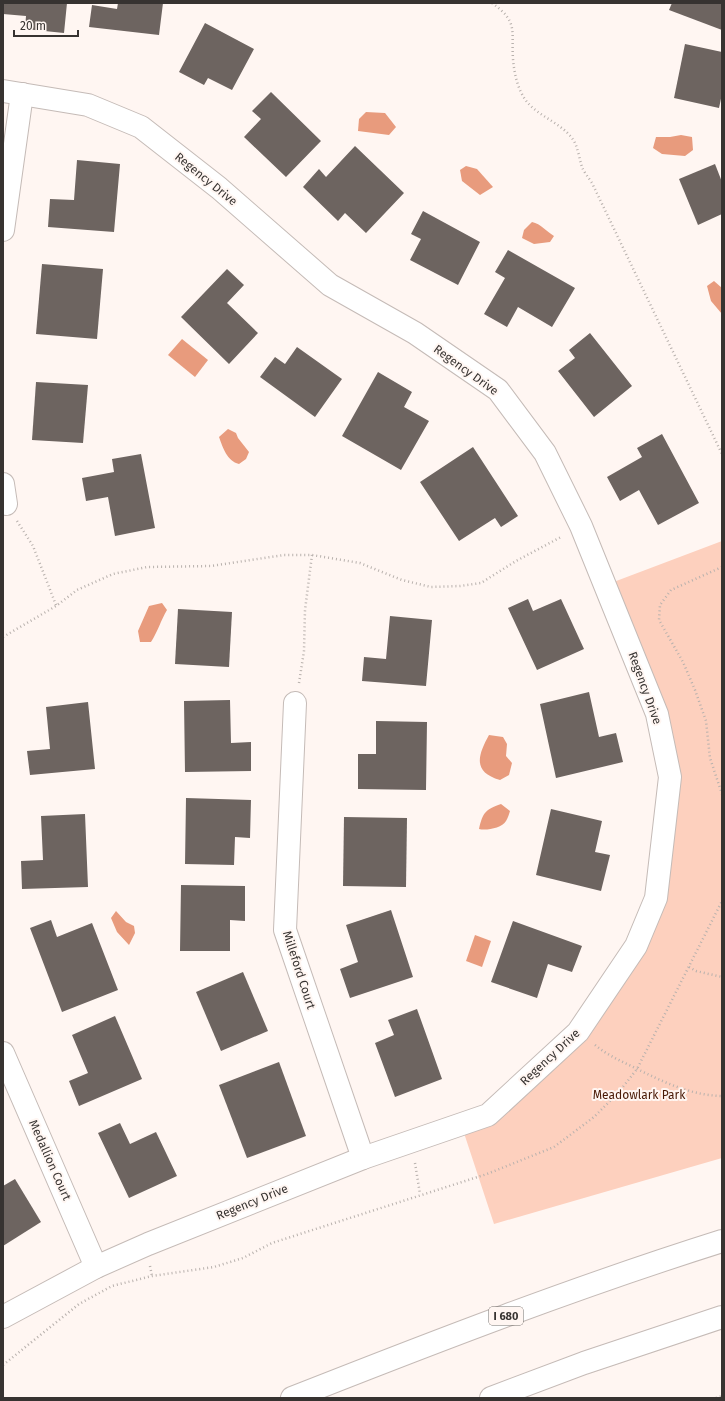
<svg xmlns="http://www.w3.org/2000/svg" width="725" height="1401" font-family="'Fira Sans',sans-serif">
  <rect width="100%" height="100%" fill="#fff6f2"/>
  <path fill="#fdd0be" d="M722 541V1158L494 1224 462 1127 558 1061 650 902 664 794 651 704 603 586Z"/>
  <g fill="#e89b7d">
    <path d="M366 112 385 113 396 127 389 135 358 131 359 119Z"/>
    <path d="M681 135 692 137 693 150 685 156 662 154 653 148 656 137H670Z"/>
    <path d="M466 166 477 169 493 187 480 195 462 181 460 170Z"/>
    <path d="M532 222C541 224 546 231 554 236L550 242 534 244 522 238 524 230Z"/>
    <path d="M714 281 722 288V314L711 301 707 286Z"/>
    <path d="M182 339 208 360 195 377 168 355Z"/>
    <path d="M228 429 236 433 238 438 249 452 246 459 239 464C227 461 223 448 219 437Z"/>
    <path d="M162 603 167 610C161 620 158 631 151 642H140L138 631 149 606Z"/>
    <path d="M489 735 503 737 507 744 506 756 512 763 509 775 500 780C472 772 478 755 489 735Z"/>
    <path d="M501 804 510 811C509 814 508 818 506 821 502 828 486 831 479 829 483 812 485 810 501 804Z"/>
    <path d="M116 911 126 922 134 926 135 933 129 945 117 932 111 918Z"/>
    <path d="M475 935 491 941 482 967 466 961Z"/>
  </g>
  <g fill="#6d6460">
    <path d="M3 3H67L64 33 25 29 26 16 3 14Z"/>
    <path d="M118 3H163L159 35 89 27 92 5 117 9Z"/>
    <path d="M672 3H722V30L669 10Z"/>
    <path d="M205 23 254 49 232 90 208 78 204 85 179 72Z"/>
    <path d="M685 44 722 52V94L719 108 674 98Z"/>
    <path d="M271 92 321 141 286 177 244 137 261 119 252 111Z"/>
    <path d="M355 146 404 193 366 233 345 213 338 221 303 187 319 169 326 177Z"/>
    <path d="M77 160 120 164 114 232 48 227 50 199 74 200Z"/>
    <path d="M715 164 722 182V214L698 225 679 179Z"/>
    <path d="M423 211 480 242 458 285 410 260 421 239 411 234Z"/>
    <path d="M508 250 575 288 552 327 518 307 507 327 484 314 505 278 495 272Z"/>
    <path d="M42 264 103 269 97 339 36 334Z"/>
    <path d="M227 269 244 285 227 303 258 333 229 364 181 317Z"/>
    <path d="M590 333 632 386 594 417 558 371 575 358 569 350Z"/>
    <path d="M297 347 342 379 315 417 260 377 275 357 285 364Z"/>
    <path d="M378 372 412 392 404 407 429 421 401 470 342 436Z"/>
    <path d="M36 382 88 385 83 443 32 440Z"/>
    <path d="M662 434 699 503 658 525 639 490 620 501 607 477 642 457 637 448Z"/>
    <path d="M473 447 518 516 501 527 495 518 459 541 420 482Z"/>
    <path d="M141 454 155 528 115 536 108 497 86 501 82 478 114 472 112 459Z"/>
    <path d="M528 599 533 611 561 599 584 649 537 670 508 608Z"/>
    <path d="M178 609 232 612 229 667 175 664Z"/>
    <path d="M390 616 432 620 426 686 362 681 364 657 386 659Z"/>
    <path d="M589 692 599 737 616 733 623 762 556 778 540 704Z"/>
    <path d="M230 700 231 743 251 742V771L185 772 184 701Z"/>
    <path d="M88 702 95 769 30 775 27 751 50 749 46 707Z"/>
    <path d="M376 721 427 722 426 790 358 789V754H376Z"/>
    <path d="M186 798 251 800 250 838 235 837 234 865 185 864Z"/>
    <path d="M551 809 602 821 595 852 610 855 601 891 536 875Z"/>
    <path d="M85 814 88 887 22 889 21 861 43 860 41 816Z"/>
    <path d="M344 817 407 818 406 887 343 886Z"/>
    <path d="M181 885 245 886V921L230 920V951H180Z"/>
    <path d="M391 910 413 977 350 998 340 969 358 962 346 925Z"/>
    <path d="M51 920 57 937 92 923 118 990 62 1012 30 928Z"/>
    <path d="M513 921 582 946 572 972 548 964 537 998 491 982Z"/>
    <path d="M243 972 268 1031 221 1051 196 992Z"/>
    <path d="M417 1009 442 1079 395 1097 375 1043 394 1035 388 1020Z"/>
    <path d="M115 1016 142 1079 79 1106 69 1081 88 1073 72 1035Z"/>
    <path d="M279 1062 306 1136 247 1158 219 1085Z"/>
    <path d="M120 1123 130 1144 156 1132 177 1176 129 1198 98 1133Z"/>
    <path d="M15 1179 41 1222 3 1246V1186Z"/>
  </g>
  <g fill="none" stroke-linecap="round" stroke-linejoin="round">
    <g stroke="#c5bbb7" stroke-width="24">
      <g id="street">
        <path d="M3 91 88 105 141 127 219 188 330 285 415 333 498 390 545 453 581 526 657 714 670 777 656 898 636 946 578 1032 488 1115 363 1158 148 1244 96 1267 3 1317"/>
        <path d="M3 230 22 94"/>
        <path d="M3 484 6 504"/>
        <path d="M295 703 285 930 363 1158"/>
        <path d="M3 1053 96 1267"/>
      </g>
    </g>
    <g stroke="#c5bbb7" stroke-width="24">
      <g id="highway">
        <path d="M292 1398C434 1342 576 1287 722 1241"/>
        <path d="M491 1398 584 1363 722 1317"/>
      </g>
    </g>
    <g stroke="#b8b1ad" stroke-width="2.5" stroke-dasharray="1 3" stroke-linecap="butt">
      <path d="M492 3C519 22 511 31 513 59 514 70 516 82 521 92 531 115 557 119 572 138 578 146 579 158 582 167 584 172 588 177 592 183L722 454"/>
      <path d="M17 521 33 546 56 605"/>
      <path d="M722 567 671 590 660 605 659 620 683 662 695 690 706 721 710 758 722 794"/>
      <path d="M3 637 56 606 77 590 113 574 147 567 211 566 284 555H312L360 563 402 580 431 587 460 586 481 583 516 561 561 537"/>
      <path d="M299 683 304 651 305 610 312 555"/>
      <path d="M689 967 696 971 722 977"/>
      <path d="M595 1045C607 1055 621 1061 635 1068 664 1082 689 1095 722 1096"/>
      <path d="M415 1163 420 1194"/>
      <path d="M150 1266 152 1276"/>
      <path d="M3 1365 79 1304 112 1286 152 1276 214 1267 243 1258 272 1243 487 1174 554 1147 594 1117 619 1092 637 1069 722 901"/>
      <path d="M716 1398 722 1396"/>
    </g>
    <use href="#street" stroke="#fff" stroke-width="22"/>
    <use href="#highway" stroke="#fff" stroke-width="22"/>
  </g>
  <g text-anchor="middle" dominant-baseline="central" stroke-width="4" stroke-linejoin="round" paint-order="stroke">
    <rect fill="#fff6f2" stroke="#736e6b" stroke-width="1" x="489" y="1307" width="34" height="18" rx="3"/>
    <g font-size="11" font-weight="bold" fill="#373331">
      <text x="506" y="1316">I 680</text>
    </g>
    <g font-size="12" fill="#373331" stroke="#fff6f2">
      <text transform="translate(206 179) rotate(39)">Regency Drive</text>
      <text transform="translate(466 370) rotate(36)">Regency Drive</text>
      <text transform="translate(645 688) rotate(70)">Regency Drive</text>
      <text transform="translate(299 970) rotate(72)">Milleford Court</text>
      <text transform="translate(550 1057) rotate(-43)">Regency Drive</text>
      <text transform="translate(50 1160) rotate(66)">Medallion Court</text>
      <text transform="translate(252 1202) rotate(-22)">Regency Drive</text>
    </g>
    <g font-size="12" fill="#4a1a06" stroke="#fff6f2">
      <text x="639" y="1095">Meadowlark Park</text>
    </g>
  </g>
  <rect width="725" height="1401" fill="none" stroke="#373331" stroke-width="8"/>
  <path d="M14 30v6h64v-6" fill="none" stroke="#373331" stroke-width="2"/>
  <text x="20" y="30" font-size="12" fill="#373331" stroke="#fff6f2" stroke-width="3" paint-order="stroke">20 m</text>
</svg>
